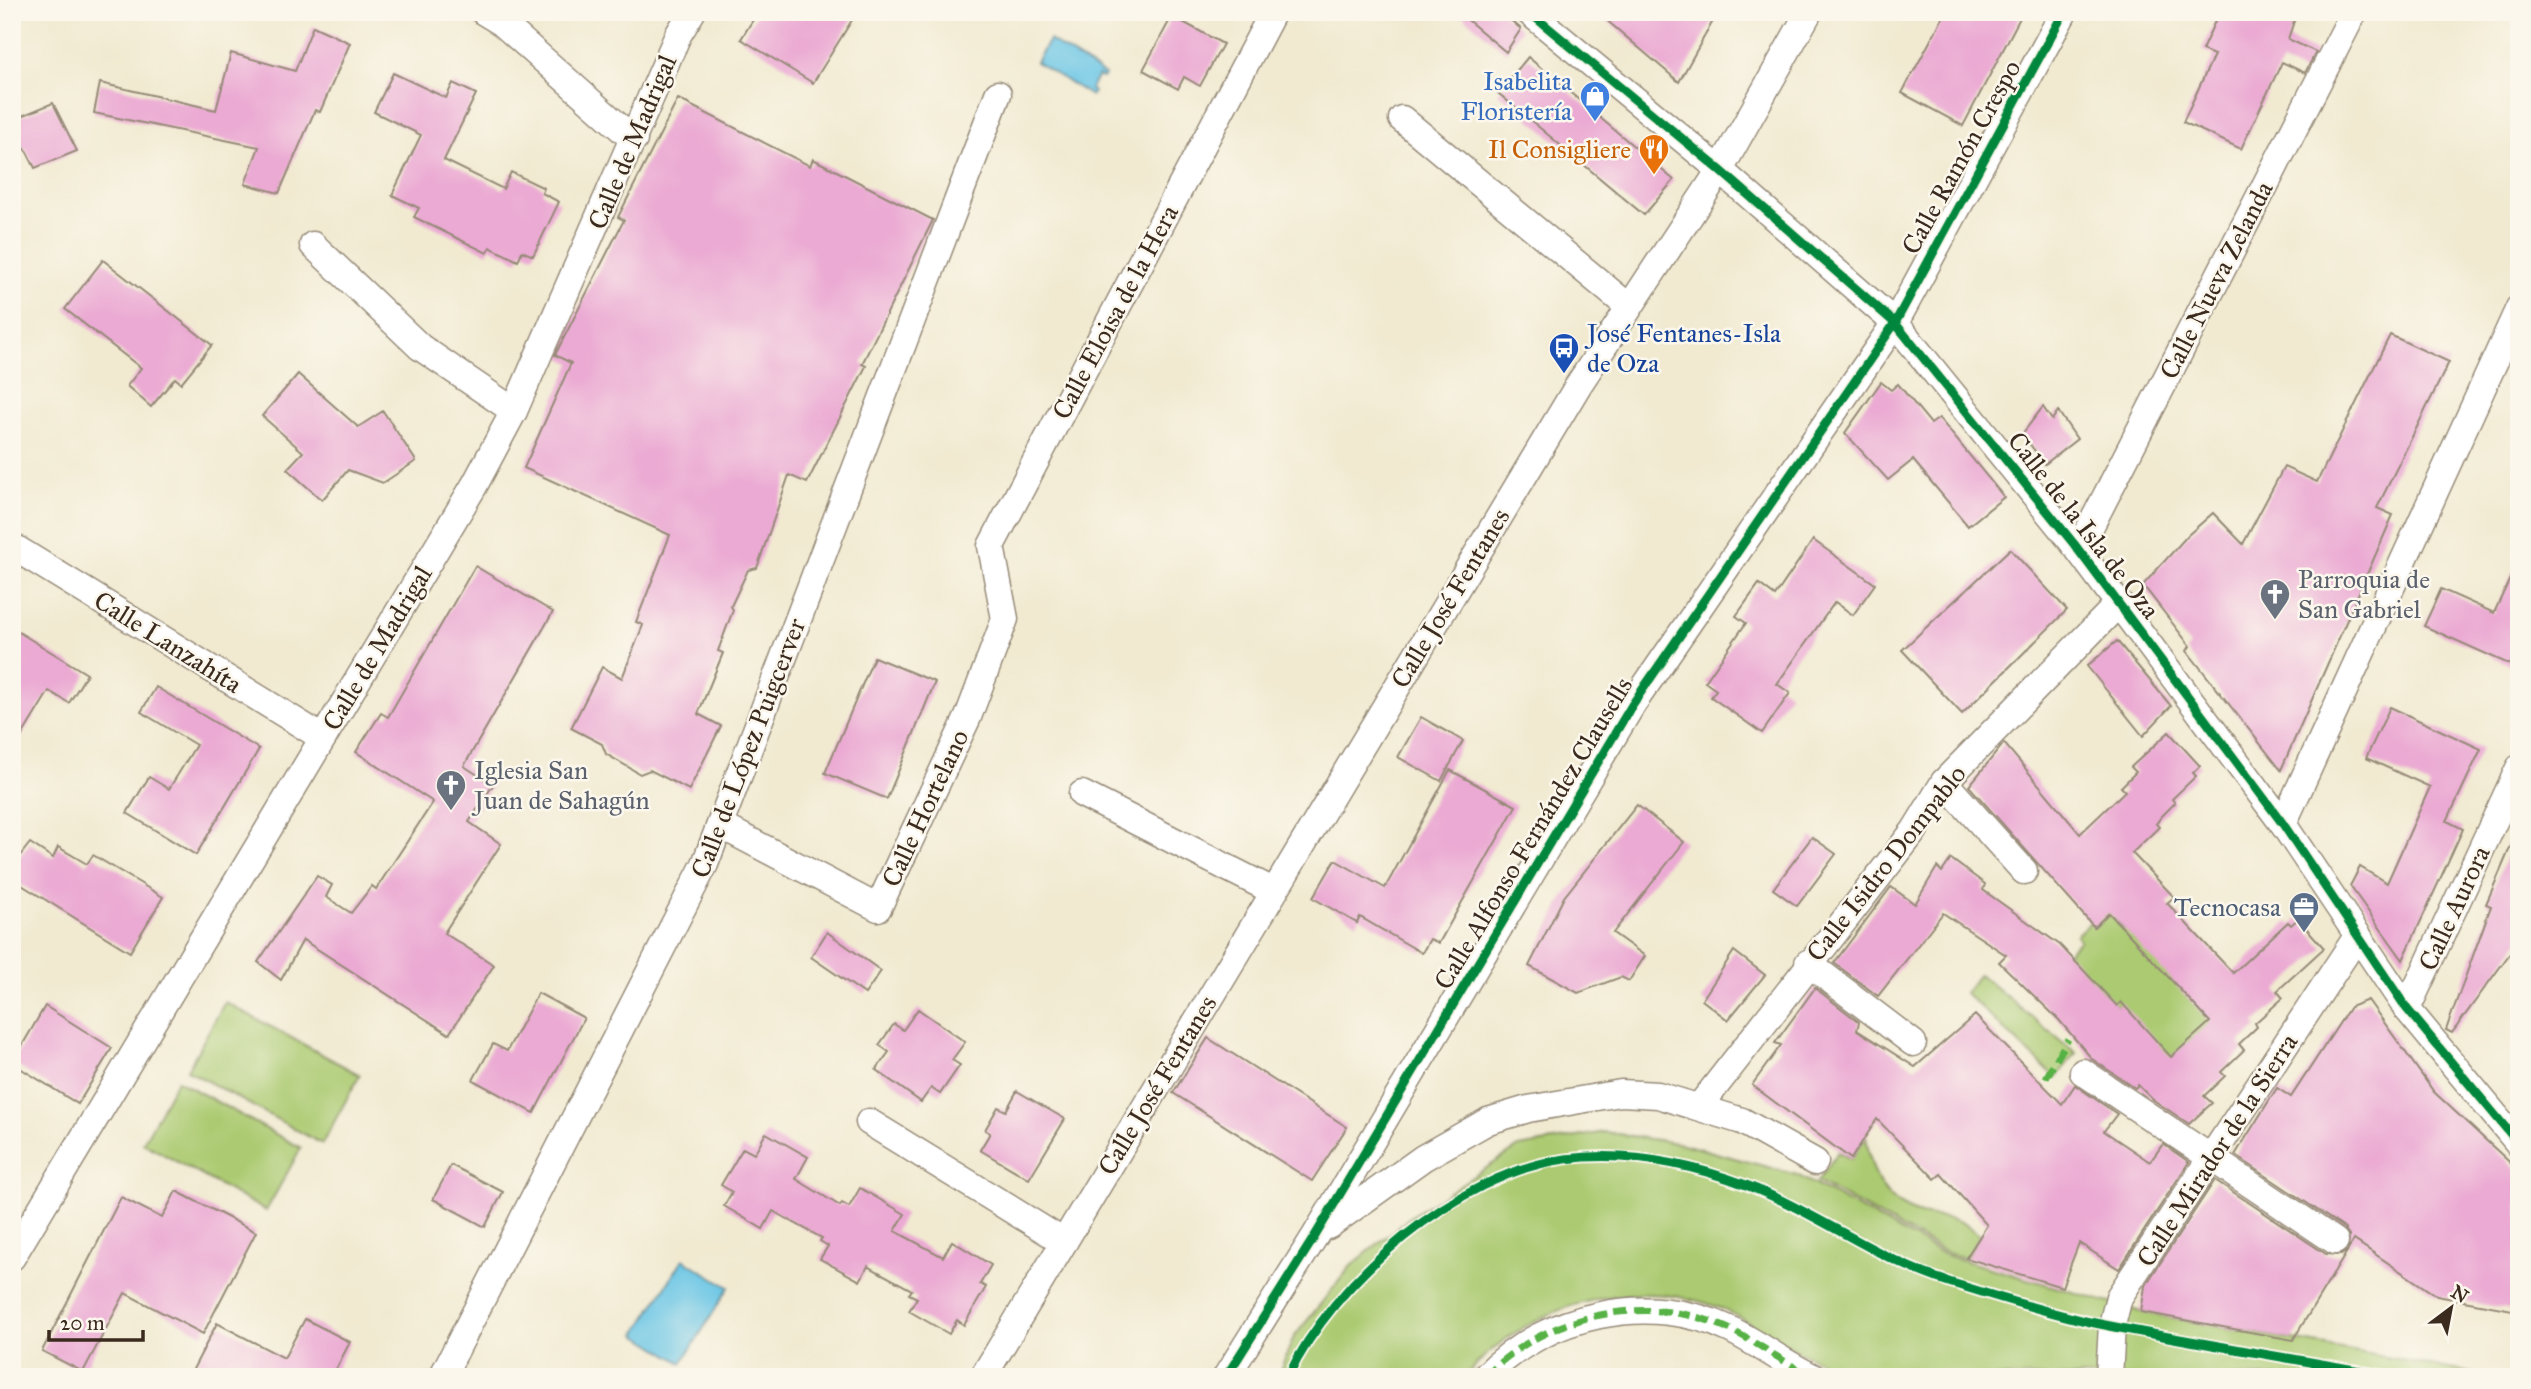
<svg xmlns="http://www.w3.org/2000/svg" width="2531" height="1389" font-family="'IM FELL Great Primer',serif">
  <rect width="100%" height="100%" fill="#fbf7ec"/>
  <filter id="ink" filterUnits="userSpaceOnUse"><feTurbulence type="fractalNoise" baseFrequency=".0143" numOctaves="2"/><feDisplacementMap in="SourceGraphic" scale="14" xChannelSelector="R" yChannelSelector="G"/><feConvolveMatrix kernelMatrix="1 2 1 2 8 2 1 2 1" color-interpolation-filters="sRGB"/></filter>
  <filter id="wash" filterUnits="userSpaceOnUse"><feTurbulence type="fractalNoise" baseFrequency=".00686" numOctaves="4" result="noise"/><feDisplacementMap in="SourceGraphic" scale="28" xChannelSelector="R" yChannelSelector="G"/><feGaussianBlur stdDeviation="1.57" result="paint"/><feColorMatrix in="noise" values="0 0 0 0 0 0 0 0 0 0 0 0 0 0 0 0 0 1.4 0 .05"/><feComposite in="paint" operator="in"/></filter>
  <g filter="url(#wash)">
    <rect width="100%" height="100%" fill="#f1ead1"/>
    <g fill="#abca71" stroke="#737a48" stroke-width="2">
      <path d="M2109 891 2117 922 2123 929 2128 925 2217 1021 2171 1064 2117 1006 2059 960 2080 940 2076 935 2100 913Z"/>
      <path d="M1979 974 2076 1053 2056 1078 1965 993Z"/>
      <path d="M225 1002 360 1075 322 1144 187 1070Z"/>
      <path d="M177 1080 301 1148 266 1211 143 1143Z"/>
      <path d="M1605 1132 1683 1144 1797 1175 1945 1255 2141 1312 2493 1377H1870C1835 1370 1801 1354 1771 1337 1753 1326 1736 1313 1715 1306 1625 1275 1526 1307 1464 1377H1277L1294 1337 1351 1266 1410 1217 1519 1147Z"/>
      <path d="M1866 1136C1871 1172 1881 1203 1921 1214 1933 1217 1947 1216 1958 1221 1966 1224 1974 1231 1981 1236L1966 1258 1947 1253 1817 1182 1838 1152 1851 1159Z"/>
    </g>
    <g fill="#67c5e5" stroke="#517882" stroke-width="2">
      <path d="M1049 40 1105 75 1103 78 1098 76 1090 89 1094 92 1091 96 1036 62Z"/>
      <path d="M683 1259 729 1287 682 1363 636 1334Z"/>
    </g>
    <g id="blocks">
      <g fill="#ebaad3">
        <path d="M758 12H857L813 83 741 39Z"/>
        <path d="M1458 12H1501L1521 29 1506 52Z"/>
        <path d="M1597 12H1718L1679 82Z"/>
        <path d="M1946 12H2023L1963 126 1902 93Z"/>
        <path d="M2219 12H2297L2288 39 2316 52 2305 73 2282 62 2241 149 2183 122 2214 55 2202 50Z"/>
        <path d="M1172 16 1223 44 1200 86 1184 77 1178 89 1143 70Z"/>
        <path d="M313 26 350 43 320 112 315 110 279 193 245 184 259 147 94 113 100 83 216 110 231 53 295 71Z"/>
        <path d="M1528 57 1674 180 1644 215 1498 93Z"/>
        <path d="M393 73 446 98 453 83 476 94 444 160 503 189 511 172 544 188 542 193 559 202 533 256 522 251 518 261 490 247 487 253 414 217 419 208 392 195 421 135 374 112Z"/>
        <path d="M678 99 810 166 813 159 933 220 862 364 866 366 807 483 789 475 757 568 748 570 731 606 733 610 718 651 723 653 698 714 721 726 689 790 650 770 640 774 606 754 602 744 571 728 602 667 622 678 643 625 636 622 670 535 524 468 571 363 555 355 624 220 618 217Z"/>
        <path d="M53 103 77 151 35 168 25 148 12 153V120Z"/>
        <path d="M103 260 212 345 181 383 175 378 151 407 127 386 141 368 65 309Z"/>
        <path d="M2390 335 2449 362 2377 508 2393 515 2281 770 2187 651 2190 646 2143 585 2188 535 2213 513 2243 544 2284 467 2317 482Z"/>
        <path d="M298 374 358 427 383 411 416 461 383 483 348 470 322 500 287 469 303 452 262 416Z"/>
        <path d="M1881 382 1891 390 1898 384 1931 424 1939 418 2004 497 1968 526 1913 460 1888 480 1845 433Z"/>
        <path d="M2043 407 2052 420 2058 411 2077 439 2045 464 2022 434Z"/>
        <path d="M1813 540 1875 584 1853 615 1835 602 1777 684 1790 693 1762 733 1711 697 1716 690 1705 682 1746 623 1736 616 1759 584 1775 596Z"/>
        <path d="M2010 549 2067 610 1962 714 1902 650Z"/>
        <path d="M2519 559V652L2513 666 2424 626 2441 589 2494 613Z"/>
        <path d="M475 566 553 612 464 766 493 785 469 822 501 844 444 933 494 965 449 1034 303 940 281 980 258 962 317 876 332 885 326 897 351 913 372 886 376 889 433 802 356 752 381 713 388 717Z"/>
        <path d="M12 628 87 674 69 703 49 691 12 752Z"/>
        <path d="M2117 641 2171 706 2143 736 2087 666Z"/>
        <path d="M874 657 935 682 887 799 825 773Z"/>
        <path d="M156 687 259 749 196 855 127 813 149 777 169 789 196 745 141 712Z"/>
        <path d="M2390 707 2481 749 2447 821 2463 829 2403 960 2350 886 2360 867 2387 883 2430 787 2366 758Z"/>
        <path d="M1421 717 1463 741 1441 781 1398 757Z"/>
        <path d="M2169 732 2200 766 2193 773 2196 776 2172 799 2175 803 2161 817 2156 824 2159 827 2132 853 2174 897 2167 903 2233 973 2288 922 2291 925 2298 919 2324 948 2277 991 2283 998 2255 1023 2257 1027 2239 1044 2244 1050 2221 1072 2225 1076 2204 1096 2212 1103 2189 1124 2152 1099 2138 1085 2135 1088 2092 1059 2059 1020 1999 962 2006 955 1943 913 1878 996 1834 963 1891 887 1915 904 1937 867 1942 872 1951 859 1985 884 1983 890 2060 945 2117 1006 2121 1002 2171 1057 2210 1022 2109 913 2094 927 1969 786 2004 743 2080 834 2125 791 2121 787 2136 772 2131 767Z"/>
        <path d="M1450 770 1516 806 1439 943 1430 939 1422 953 1360 917 1357 923 1313 898 1335 860 1385 888Z"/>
        <path d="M1637 805 1684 842 1613 933 1645 956 1629 981 1621 977 1578 993 1529 966 1564 897Z"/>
        <path d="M2519 827V941L2452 1033 2446 1030 2491 906 2486 904Z"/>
        <path d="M1812 837 1836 854 1797 906 1773 889Z"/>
        <path d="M30 843 53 858 58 847 87 864 93 855 163 897 130 952 12 879V866Z"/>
        <path d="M827 932 881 971 865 994 811 957Z"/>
        <path d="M1734 951 1765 975 1728 1020 1702 1000Z"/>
        <path d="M1815 988 1859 1022 1857 1030 1915 1067 1975 1015 2062 1104 2075 1085 2117 1114 2104 1131 2150 1162 2163 1144 2189 1162 2119 1269 2079 1243 2062 1287 1966 1258 1987 1225 1941 1174 1935 1179 1877 1119 1851 1159 1752 1085 1781 1045 1775 1043Z"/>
        <path d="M538 993 584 1018 534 1113 473 1080 493 1044 507 1051Z"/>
        <path d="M2368 1000 2434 1092 2519 1171V1300L2512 1310 2437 1296 2354 1240 2348 1249 2349 1235 2344 1228 2235 1155 2277 1088 2291 1097 2350 1007Z"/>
        <path d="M45 1006 112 1048 78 1104 12 1063Z"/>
        <path d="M918 1009 965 1042 952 1060 960 1065 940 1094 931 1088 921 1102 876 1070 889 1052 879 1045 894 1024 903 1030Z"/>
        <path d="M1208 1038 1347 1127 1312 1181 1173 1093Z"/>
        <path d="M1017 1091 1065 1119 1029 1179 980 1150 990 1133 985 1130 998 1107 1006 1111Z"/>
        <path d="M766 1133 808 1157 796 1179 840 1206 842 1203 849 1207 860 1188 905 1214 895 1231 943 1257 952 1241 991 1265 980 1284 986 1287 964 1325 957 1320 949 1334 909 1311 917 1298 909 1294 912 1290 868 1266 860 1281 820 1259 828 1246 820 1241 822 1238 773 1211 763 1229 724 1206 732 1192 721 1185 743 1148 754 1154Z"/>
        <path d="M451 1165 503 1192 485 1227 433 1199Z"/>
        <path d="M2215 1180 2326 1254 2341 1255 2348 1250 2293 1340 2141 1312 2145 1286Z"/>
        <path d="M176 1191 256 1232 203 1334 125 1293 83 1372 42 1351 121 1197 162 1218Z"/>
        <path d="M305 1319 350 1342 332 1377H189L217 1323 284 1358Z"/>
      </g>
    </g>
  </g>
  <g filter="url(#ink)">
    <use href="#blocks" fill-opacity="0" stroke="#968a78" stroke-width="2"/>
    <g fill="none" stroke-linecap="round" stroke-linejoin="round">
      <g stroke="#968a78" stroke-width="29">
        <g id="street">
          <path d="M484 12 502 23 634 140"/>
          <path d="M1529 12 1720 170 1895 323 2074 544 2283 824 2407 1009 2519 1144"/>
          <path d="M1402 119 1629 307"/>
          <path d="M313 245 420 347 514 411"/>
          <path d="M2074 544 2087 533 2354 12"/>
          <path d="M12 546 323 738"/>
          <path d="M1944 782 2024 871"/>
          <path d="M1082 794 1273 891"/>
          <path d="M2283 824 2519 308"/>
          <path d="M720 825 878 908 968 717 1005 619 991 546 1273 12"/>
          <path d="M1808 963 1913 1043"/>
          <path d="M2407 1009 2519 768"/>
          <path d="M2083 1072 2335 1241"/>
          <path d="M1699 1107 1914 831 1944 782 2119 603"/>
          <path d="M869 1122 1064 1242"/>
          <path d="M1328 1226 1423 1158 1488 1121 1528 1109 1621 1093 1658 1095 1742 1121 1815 1162"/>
          <path d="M12 1257 474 486 514 411 678 35 692 12"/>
          <path d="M442 1377 705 864 998 94"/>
          <path d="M983 1377 1579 384 1720 170 1809 12"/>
          <path d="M1226 1377 1315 1236 1632 705 1895 323 2064 12"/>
          <path d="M1485 1377C1544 1314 1650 1291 1729 1329 1758 1343 1784 1363 1813 1377"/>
          <path d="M2109 1377 2112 1325 2119 1297 2358 935"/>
        </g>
      </g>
      <use href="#street" stroke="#fff" stroke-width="26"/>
      <g stroke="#57b245" stroke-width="7" stroke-dasharray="14 7" stroke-linecap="butt">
        <path d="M2046 1078 2068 1039"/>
        <path d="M1485 1377C1544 1314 1650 1291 1729 1329 1758 1343 1784 1363 1813 1377"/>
      </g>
      <g stroke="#fbf7ec" stroke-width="13">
        <g id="cycleway">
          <path d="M1529 12 1720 170 1895 323 2074 544 2283 824 2407 1009 2519 1144"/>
          <path d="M1226 1377 1315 1236 1632 705 1895 323 2064 12"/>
          <path d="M1288 1377C1333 1281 1458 1173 1565 1159 1626 1151 1690 1164 1746 1185 1817 1212 1879 1261 1952 1283 1999 1297 2047 1313 2095 1323 2193 1343 2293 1358 2392 1377"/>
        </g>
      </g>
      <use href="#cycleway" stroke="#00873e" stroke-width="9"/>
    </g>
  </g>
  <defs>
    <g id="shop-pin" transform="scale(1.575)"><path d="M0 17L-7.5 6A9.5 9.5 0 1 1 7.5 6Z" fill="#3f7fe0" stroke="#fbf7ec"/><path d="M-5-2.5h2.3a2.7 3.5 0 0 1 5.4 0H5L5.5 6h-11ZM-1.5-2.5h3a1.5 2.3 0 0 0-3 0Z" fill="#fff"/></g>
    <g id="restaurant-pin" transform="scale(1.575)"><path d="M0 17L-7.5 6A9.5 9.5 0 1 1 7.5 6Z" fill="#e8710a" stroke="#fbf7ec"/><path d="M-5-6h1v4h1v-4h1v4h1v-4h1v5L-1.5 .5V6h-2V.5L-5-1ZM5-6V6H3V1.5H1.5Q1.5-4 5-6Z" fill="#fff"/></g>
    <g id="bus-pin" transform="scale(1.575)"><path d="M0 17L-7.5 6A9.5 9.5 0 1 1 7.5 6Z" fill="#1a4fb4" stroke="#fbf7ec"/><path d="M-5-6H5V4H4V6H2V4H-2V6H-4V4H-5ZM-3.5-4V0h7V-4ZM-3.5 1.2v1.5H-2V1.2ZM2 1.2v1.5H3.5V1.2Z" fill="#fff"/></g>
    <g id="church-pin" transform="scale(1.575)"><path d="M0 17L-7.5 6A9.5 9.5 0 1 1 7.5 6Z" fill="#6b7280" stroke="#fbf7ec"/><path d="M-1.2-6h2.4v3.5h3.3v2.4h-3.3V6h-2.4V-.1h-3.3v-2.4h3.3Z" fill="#fff"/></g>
    <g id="office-pin" transform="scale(1.575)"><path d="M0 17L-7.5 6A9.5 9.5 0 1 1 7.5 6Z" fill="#5c6f8a" stroke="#fbf7ec"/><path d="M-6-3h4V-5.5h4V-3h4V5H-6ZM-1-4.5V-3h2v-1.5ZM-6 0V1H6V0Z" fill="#fff"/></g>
  </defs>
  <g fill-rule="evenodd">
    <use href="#shop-pin" x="1595" y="96"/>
    <use href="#restaurant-pin" x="1654" y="149"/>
    <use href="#bus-pin" x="1564" y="348"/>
    <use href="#church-pin" x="2275" y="594"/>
    <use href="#church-pin" x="451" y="785"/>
    <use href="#office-pin" x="2304" y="907"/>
  </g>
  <g text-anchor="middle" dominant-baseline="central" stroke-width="5" stroke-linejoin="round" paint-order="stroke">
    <g font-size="26" fill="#366cbe" stroke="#fbf7ec" text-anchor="end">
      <text x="1572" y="81">Isabelita<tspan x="1572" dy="30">Floristería</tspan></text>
    </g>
    <g font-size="26" fill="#3b2a1e" stroke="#fbf7ec">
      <text transform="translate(632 142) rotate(-67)">Calle de Madrigal</text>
      <text transform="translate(1961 157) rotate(-61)">Calle Ramón Crespo</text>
      <text transform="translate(2216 280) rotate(-63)">Calle Nueva Zelanda</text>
      <text transform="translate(1115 312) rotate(-62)">Calle Eloisa de la Hera</text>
      <text transform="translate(2084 525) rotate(52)">Calle de la Isla de Oza</text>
      <text transform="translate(1450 598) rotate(-59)">Calle José Fentanes</text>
      <text transform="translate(168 642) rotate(32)">Calle Lanzahíta</text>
      <text transform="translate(377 648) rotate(-59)">Calle de Madrigal</text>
      <text transform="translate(748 748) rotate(-69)">Calle de López Puigcerver</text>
      <text transform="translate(925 808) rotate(-65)">Calle Hortelano</text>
      <text transform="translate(1533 833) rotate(-59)">Calle Alfonso Fernández Clausells</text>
      <text transform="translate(1886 863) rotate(-52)">Calle Isidro Dompablo</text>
      <text transform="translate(2454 908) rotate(-65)">Calle Aurora</text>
      <text transform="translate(1157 1085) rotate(-59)">Calle José Fentanes</text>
      <text transform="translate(2217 1150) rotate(-57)">Calle Mirador de la Sierra</text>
    </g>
    <g font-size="26" fill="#c56008" stroke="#fbf7ec" text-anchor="end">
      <text x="1631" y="149">Il Consigliere</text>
    </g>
    <g font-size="26" fill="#164399" stroke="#fbf7ec" text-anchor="start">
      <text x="1587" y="333">José Fentanes-Isla<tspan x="1587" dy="30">de Oza</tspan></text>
    </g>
    <g font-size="26" fill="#5b616d" stroke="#fbf7ec" text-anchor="start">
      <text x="2298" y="579">Parroquia de<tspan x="2298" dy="30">San Gabriel</tspan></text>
      <text x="474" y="770">Iglesia San<tspan x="474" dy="30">Juan de Sahagún</tspan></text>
    </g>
    <g font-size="26" fill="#4e5e75" stroke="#fbf7ec" text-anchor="end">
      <text x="2281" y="907">Tecnocasa</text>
    </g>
  </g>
  <rect width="2531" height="1389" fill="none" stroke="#fbf7ec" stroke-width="42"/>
  <g transform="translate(2451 1308) rotate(32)" stroke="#fbf7ec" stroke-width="5" paint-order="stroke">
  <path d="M0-5L12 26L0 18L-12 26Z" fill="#3b2a1e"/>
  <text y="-10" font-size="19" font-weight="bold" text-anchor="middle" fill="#3b2a1e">N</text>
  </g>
  <path d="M49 1330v10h94v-10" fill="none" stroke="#3b2a1e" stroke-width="3.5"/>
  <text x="60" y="1330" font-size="21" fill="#3b2a1e" stroke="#fbf7ec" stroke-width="5" paint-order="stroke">20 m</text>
</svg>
